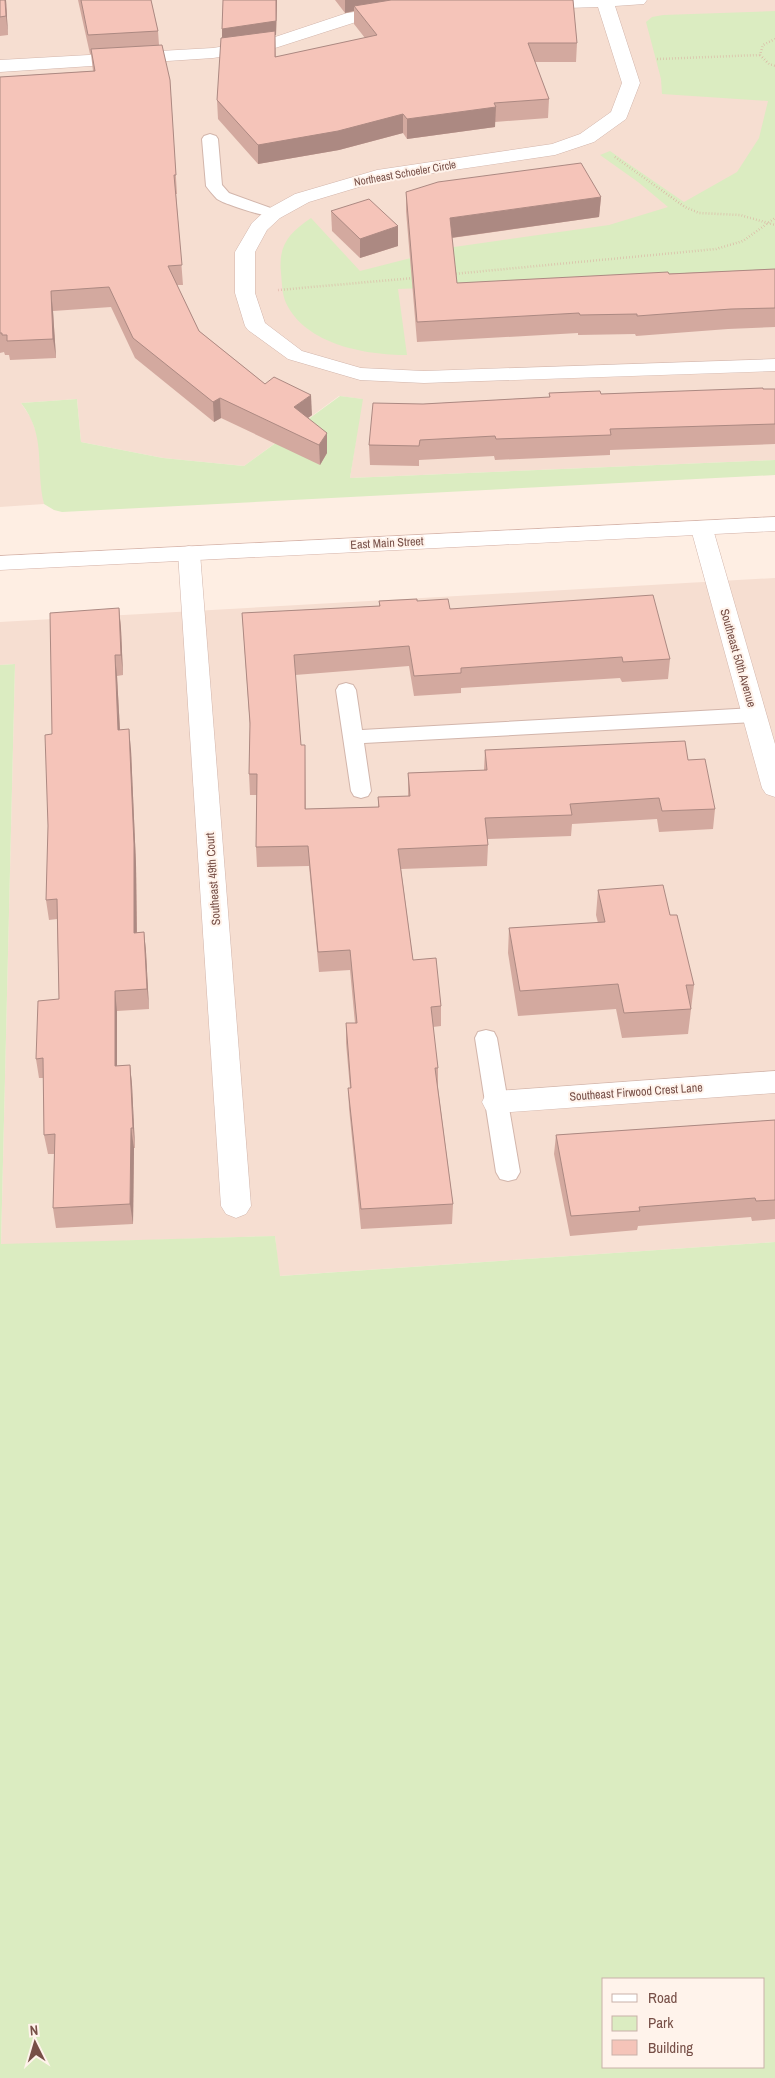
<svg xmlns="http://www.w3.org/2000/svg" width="775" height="2078" font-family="'Archivo Narrow',sans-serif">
  <rect width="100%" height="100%" fill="#feeee3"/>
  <g fill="#f6ded1">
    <path d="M0 0H775V460L350 478 362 399 339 396 244 466 163 458 81 442 77 399 21 403 31 418 39 440 44 504 0 507Z"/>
    <path d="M775 578V1242L279 1276 275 1236 1 1245 15 664 0 665V622Z"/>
  </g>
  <g fill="#dbecc1" fill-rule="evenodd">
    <path d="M775 11V275L398 289 407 355C366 355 306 345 286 303 282 294 282 283 281 273 278 245 289 233 311 218L360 271 454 247 609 225 668 207 638 182 600 155 610 151 684 202 737 172 759 138 768 101 662 94 661 79 646 22 652 17 663 15Z"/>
    <path d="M340 396 363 399 350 478 775 460V475L62 512 54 510 44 504C35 467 47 436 21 403L77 399 81 442 163 458 244 466Z"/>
    <path d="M15 664 1 1244 275 1236 280 1276 775 1242V2078H0V665ZM604 1979H764V2067H604Z"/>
  </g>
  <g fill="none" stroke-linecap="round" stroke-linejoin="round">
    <g stroke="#d2b5ab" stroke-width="2">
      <g id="lane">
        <path d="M210 134 216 136 218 139 222 185 229 193 279 211 281 214 279 217C270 219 224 204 217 199 213 195 209 190 206 186L202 139 204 136Z"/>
        <path d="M346 683 353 685 356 690 362 730 754 708 761 710 764 715 761 720 754 722 364 743 371 791 368 796 361 798 354 796 351 791 336 690 339 685Z"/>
        <path d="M486 1030 494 1032 497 1038 520 1172 516 1179 508 1181 500 1179 496 1172 475 1038 478 1032Z"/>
      </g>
    </g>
    <g stroke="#d2b5ab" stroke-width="1">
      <g id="street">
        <path d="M530 0H647L644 4 615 6 640 83 626 119 594 142 555 155 379 181 309 202 280 218 267 230 255 252V293L265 323 302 351 361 368 424 371 775 359V371L424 383 360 380 288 359 248 330 245 326 235 293V252L252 223 266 210 295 194 377 170 552 144 580 134 611 112 622 83 598 7 535 9 529 8 526 4Z"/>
        <path d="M390 7 396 8 399 12 396 16 356 22 272 49 213 58 0 72V60L213 48 269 39 347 13Z"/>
        <path d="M702 522 710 524 713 529 775 744V797L766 794 762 788 691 529 694 524Z"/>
        <path d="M189 546 197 548 200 553 251 1206 246 1214 236 1218 226 1214 221 1206 178 553 181 548Z"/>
        <path d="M775 1071V1093L496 1113 486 1110 482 1102 486 1094 496 1091Z"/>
      </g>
    </g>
    <g stroke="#d5b3a9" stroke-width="1">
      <path id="secondary" d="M775 517V531L0 570V556Z"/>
    </g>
    <g stroke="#daa79c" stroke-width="2.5" stroke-dasharray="0.5 2.5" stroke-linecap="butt">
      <path d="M775 39 763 45 760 55 769 64 775 66"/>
      <path d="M657 59 760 55"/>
      <path d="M615 157 685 207 699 213 740 215 775 225"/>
      <path d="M453 274 716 249 743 241 775 218"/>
      <path d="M278 290 414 278"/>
    </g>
    <use href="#lane" fill="#fff" fill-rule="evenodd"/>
    <use href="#street" fill="#fff" fill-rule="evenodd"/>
    <use href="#secondary" fill="#fff" fill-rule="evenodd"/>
  </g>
  <g fill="#d3a99f">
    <path d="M0 0H6L8 35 0 36Z"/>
    <path d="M78 0H151L158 31 159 45 170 80 177 194H176L183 285H177L199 331 265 384 312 415 308 418 327 453 320 465 221 418 214 422 135 358 111 307 53 311 56 358 10 360 9 355H5L4 352 0 353V77L93 71 91 54H90Z"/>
    <path d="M223 0H277L276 35H275L276 57 365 38 354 24V11L345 13 335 0H573L577 43 576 62H535L549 99 548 118 495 122V127L407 139 403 133 339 150 258 164 218 119 217 100 222 38Z"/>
    <path d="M406 192 601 197 599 217 452 238 457 283 775 269V327L728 329 636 336 635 334 578 335V333L417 342 406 211Z"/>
    <path d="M331 211 398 226V246L360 258 332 231Z"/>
    <path d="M775 389V444L610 450V455L495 460 494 456 419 460V466L370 465 369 445 423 404 549 397V393L601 394Z"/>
    <path d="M379 601H417L670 659 668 679 622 682 620 678 461 688V693L414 696 409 666 295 675 301 745H305L306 809 378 807V797L408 796V773L484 770 485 750 688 760 715 809 713 829 659 832 657 819 572 824 571 836 488 839V845L487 866 401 869 413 960 441 1006V1026L433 1027 438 1068V1088L453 1204 452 1224 361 1229 349 1108 348 1088H350L346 1043V1023H355L350 970 319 972 309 866 257 867 256 847 257 795H250L249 774 250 727 242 613 379 606Z"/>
    <path d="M119 608 121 629 123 675 117 676 120 730 131 750 136 864 137 933 144 932 146 952 149 1009 117 1011V1066L130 1065 132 1085 135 1148H134L133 1224 56 1228 53 1208 54 1154H48L44 1135 43 1078H39L36 1059 59 999 57 919 49 920 46 900 52 734Z"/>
    <path d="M598 890 670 915 694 985 688 1034 622 1038 616 1009 518 1016 508 953 509 928 598 923 596 915Z"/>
    <path d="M775 1120V1219L752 1221 751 1217 638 1226 637 1230 570 1236 554 1154 556 1135Z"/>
  </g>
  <g fill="#ac8982">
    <path d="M5 0H6L8 35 6 16Z"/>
    <path d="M276 0H277L276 35H275V76L222 43V29Z"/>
    <path d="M345 0H411L354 6V11L345 13Z"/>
    <path d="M496 107 495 127 407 139V119Z"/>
    <path d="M403 114V133L339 150 258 164V145Z"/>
    <path d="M601 197 599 217 450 238V218Z"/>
    <path d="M398 226V246L360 258V239Z"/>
    <path d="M51 291 53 311 56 358 53 339Z"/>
    <path d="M311 395 312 415 295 427 294 407Z"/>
    <path d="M220 398 221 418 214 422 213 402Z"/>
    <path d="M327 433V453L320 465 319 445Z"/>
    <path d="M119 608 121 629 123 675 121 655Z"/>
    <path d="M115 655 117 676 121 750 118 730Z"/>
    <path d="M129 729 131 750 136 864 137 953 134 933Z"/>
    <path d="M144 932 146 952 149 1009 147 989Z"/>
    <path d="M115 991 117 1011V1086L115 1066Z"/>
    <path d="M130 1065 132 1085 135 1148 133 1128Z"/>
    <path d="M131 1128 134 1148 133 1224 130 1204Z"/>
  </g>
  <g fill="#f5c4b9" stroke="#ac8982">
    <path d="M0 0H5L6 16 0 17Z"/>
    <path d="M81 0H151L158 31 88 35Z"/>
    <path d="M223 0H276V21L222 29Z"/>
    <path d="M391 0H573L577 43H528L549 99 494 103 496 107 407 119 403 114 338 131 258 145 217 100 221 38 275 31V57L377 35 354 6Z"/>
    <path d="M162 45 170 80 176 175H174L182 265 168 266 199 331 265 384 274 377 311 395 294 407 327 433 319 445 220 398 213 402 133 338 109 287 51 291 53 339 7 341V335H2V333H0V77L95 71 91 49Z"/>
    <path d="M581 163 601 197 450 218 457 283 668 272 669 274 775 269V308L731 309 637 316V314L580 315 579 313 417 322 406 192 438 182Z"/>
    <path d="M369 199 398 226 360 239 331 211Z"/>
    <path d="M763 388V389H775V424L610 429 611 435 496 439 495 436 420 440 419 446 369 445 373 403 423 404 550 397 549 393 600 391 601 394Z"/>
    <path d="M653 595 670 659 623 662 622 657 461 668V673L414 676 409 646 294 655 301 745H305V809L379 807 378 797 410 796 408 773 487 770 485 750 685 741 688 760 705 759 715 809 662 811 659 798 570 804 572 815 485 818 488 845 398 849 413 960 436 958 441 1006 431 1007 438 1068H435L453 1204 361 1209 348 1088H351L346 1023H357L350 950 318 952 308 846 256 847 257 774H249L250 723 242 613 380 606 379 601 417 599V601L448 599 450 609Z"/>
    <path d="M119 608 121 655H115L118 730 129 729 134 844V933L144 932 147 989 115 991V1066L130 1065 133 1128H131L130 1204 53 1208 55 1134 44 1135 43 1058 36 1059 38 1001 59 999 57 899 46 900 48 826 45 735 52 734 50 613Z"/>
    <path d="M663 885 670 915H677L694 985H686L691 1009 624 1013 618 984 520 991 509 928 605 922 598 890Z"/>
    <path d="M775 1120V1200L756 1201 755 1198 639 1207 640 1211 571 1216 556 1135Z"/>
  </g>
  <g text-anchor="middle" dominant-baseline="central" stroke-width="4" stroke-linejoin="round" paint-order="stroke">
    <g font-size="11" fill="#774f47" stroke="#fff3eb">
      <text transform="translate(405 173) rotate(-10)">Northeast Schoeler Circle</text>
    </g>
    <g font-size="12" fill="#774f47" stroke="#fff3eb">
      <text transform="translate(387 543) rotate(-3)">East Main Street</text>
      <text transform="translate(738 658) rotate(74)">Southeast 50th Avenue</text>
      <text transform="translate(213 879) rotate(-94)">Southeast 49th Court</text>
      <text transform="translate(636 1092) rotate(-4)">Southeast Firwood Crest Lane</text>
    </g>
  </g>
  <rect x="602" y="1978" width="162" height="90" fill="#fff3eb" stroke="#c9b1a9"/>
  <rect x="612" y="1994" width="25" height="8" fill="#ffffff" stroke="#c9b1a9"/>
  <text x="648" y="2003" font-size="15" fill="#774f47">Road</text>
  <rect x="612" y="2016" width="25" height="15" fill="#dbecc1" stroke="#c9b1a9"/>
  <text x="648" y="2028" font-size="15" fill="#774f47">Park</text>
  <rect x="612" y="2040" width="25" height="15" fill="#f5c4b9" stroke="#c9b1a9"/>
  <text x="648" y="2053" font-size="15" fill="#774f47">Building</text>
  <g transform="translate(35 2043) rotate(355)" stroke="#fff3eb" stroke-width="4" paint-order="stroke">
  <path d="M0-4L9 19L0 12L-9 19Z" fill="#774f47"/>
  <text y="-8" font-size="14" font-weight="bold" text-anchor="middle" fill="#774f47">N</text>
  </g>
</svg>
